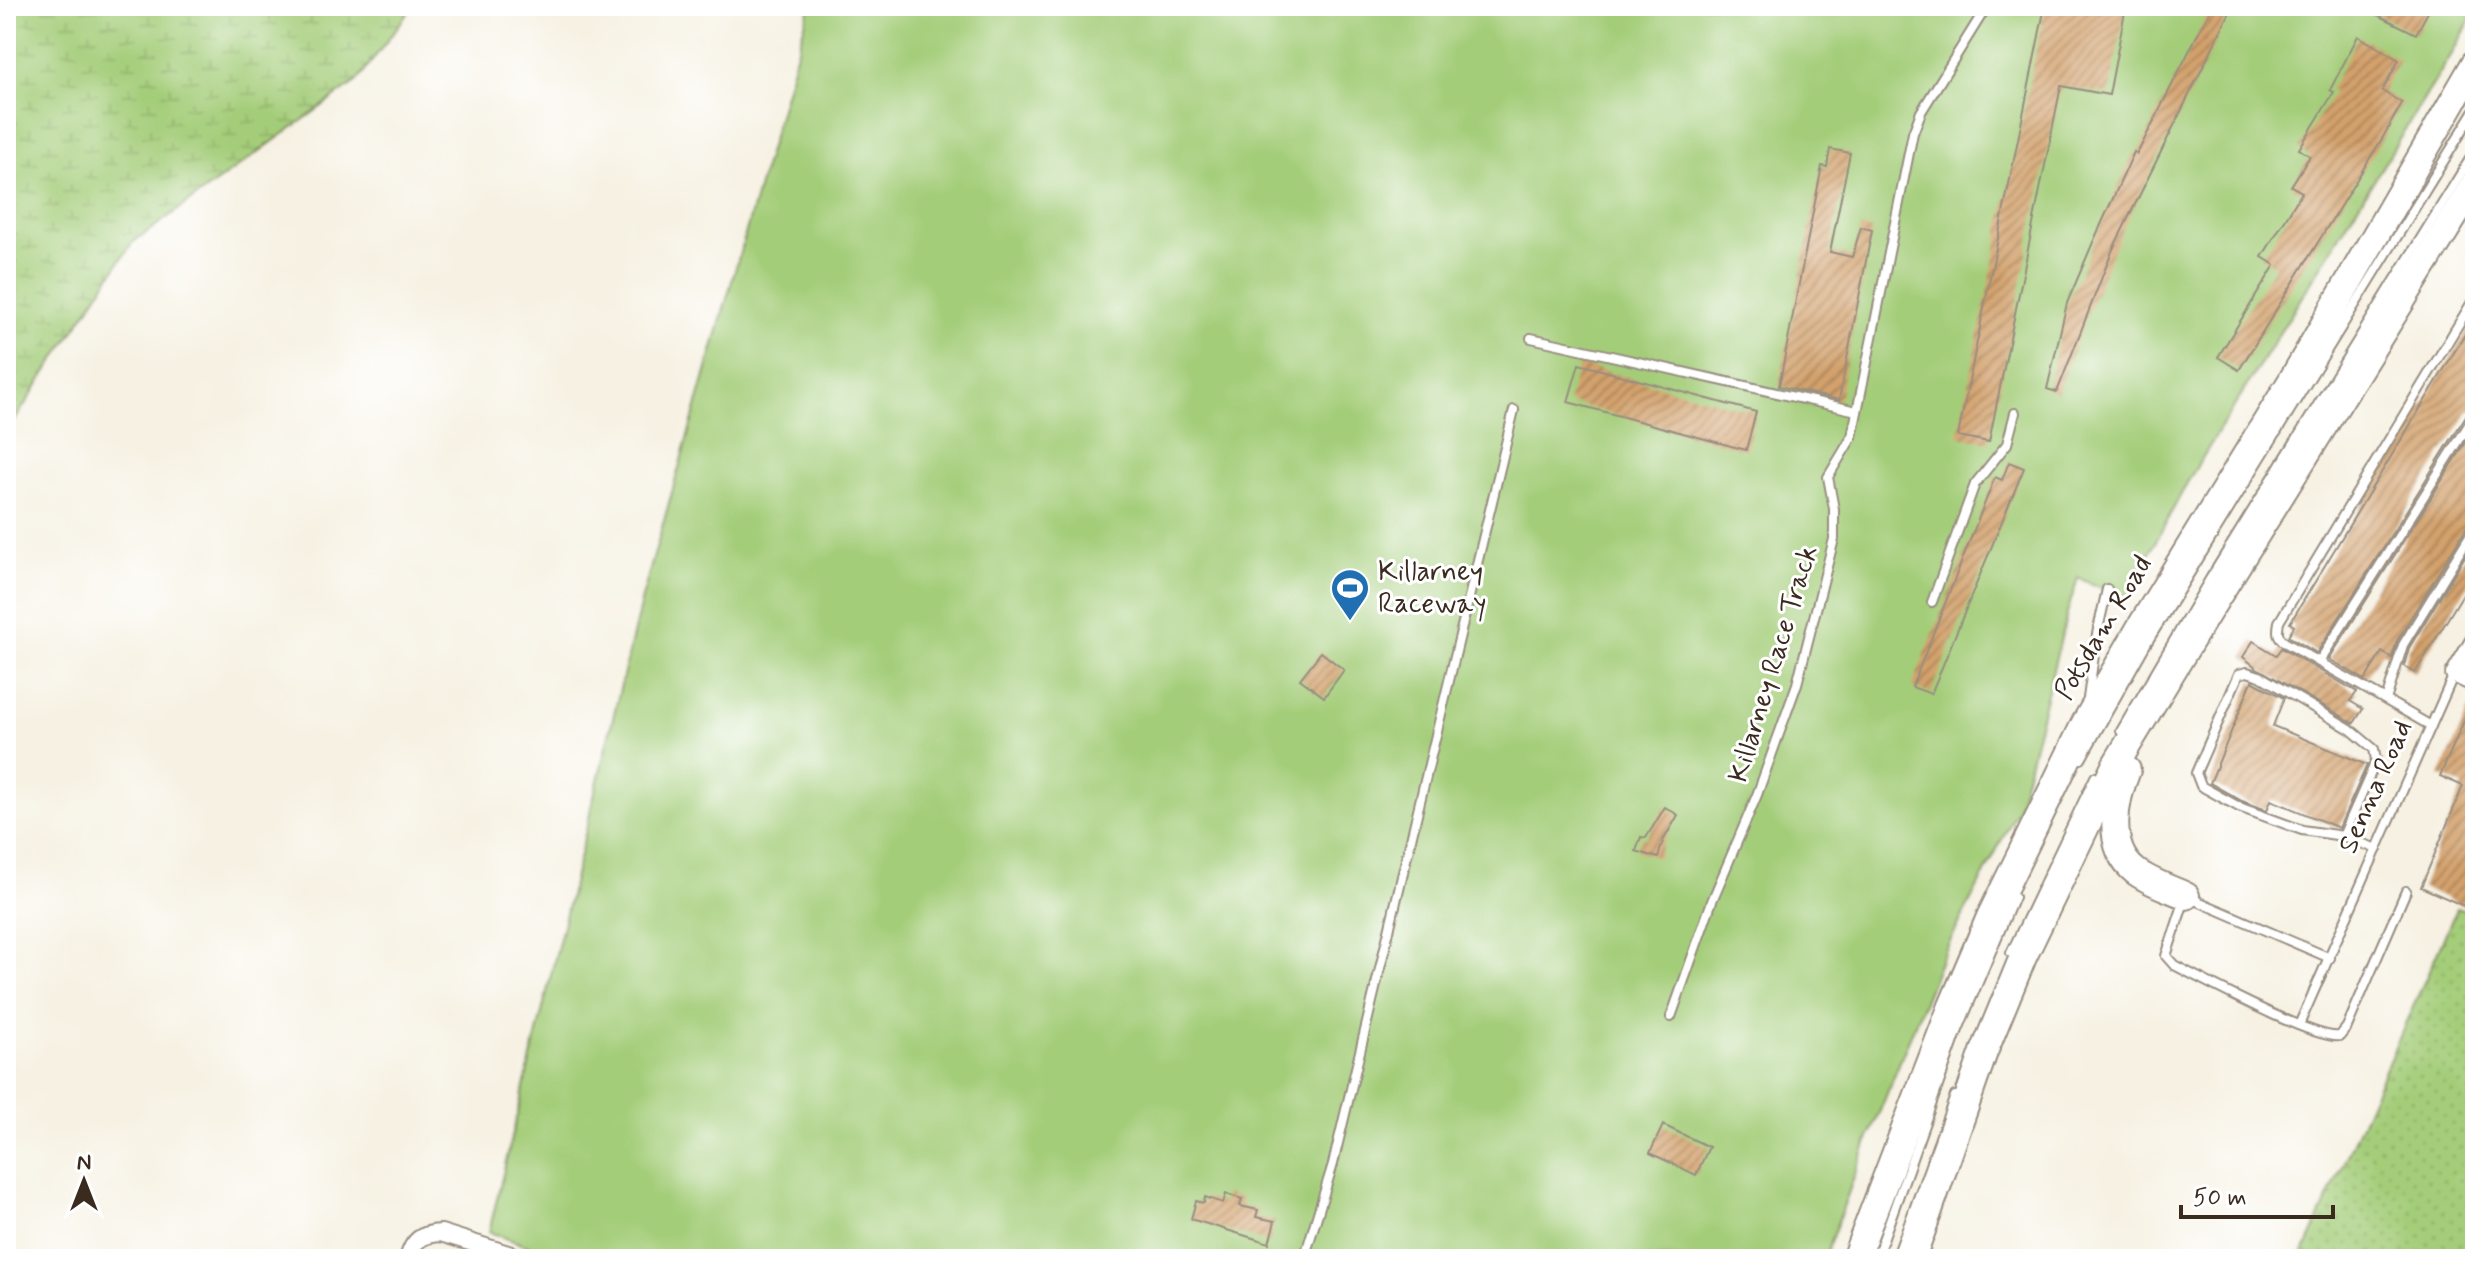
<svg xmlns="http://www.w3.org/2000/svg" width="2481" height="1265" font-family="Mynerve,sans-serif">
  <defs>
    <pattern id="grass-dots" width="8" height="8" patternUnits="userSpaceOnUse" patternTransform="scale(2)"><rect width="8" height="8" fill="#a4cd79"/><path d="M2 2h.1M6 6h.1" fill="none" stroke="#8eb068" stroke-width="1.8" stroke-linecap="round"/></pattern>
    <pattern id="wetland-marsh" width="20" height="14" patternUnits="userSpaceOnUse" patternTransform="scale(2)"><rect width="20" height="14" fill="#a4cd79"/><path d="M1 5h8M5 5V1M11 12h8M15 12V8" fill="none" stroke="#8eb068"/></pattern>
    <pattern id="building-hatch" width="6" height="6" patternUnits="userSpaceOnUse" patternTransform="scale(2)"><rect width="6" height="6" fill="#d3a16c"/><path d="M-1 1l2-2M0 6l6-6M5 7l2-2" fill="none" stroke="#ac8358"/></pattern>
  </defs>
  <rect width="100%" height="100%" fill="#fff"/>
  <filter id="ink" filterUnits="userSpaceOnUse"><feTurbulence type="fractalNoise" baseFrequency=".0125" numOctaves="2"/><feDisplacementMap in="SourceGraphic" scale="16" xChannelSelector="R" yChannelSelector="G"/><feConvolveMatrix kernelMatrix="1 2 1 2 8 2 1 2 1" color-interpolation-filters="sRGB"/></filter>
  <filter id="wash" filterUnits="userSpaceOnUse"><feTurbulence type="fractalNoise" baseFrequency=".006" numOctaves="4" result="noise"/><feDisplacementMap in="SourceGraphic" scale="32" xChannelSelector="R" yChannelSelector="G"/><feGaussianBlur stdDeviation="1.8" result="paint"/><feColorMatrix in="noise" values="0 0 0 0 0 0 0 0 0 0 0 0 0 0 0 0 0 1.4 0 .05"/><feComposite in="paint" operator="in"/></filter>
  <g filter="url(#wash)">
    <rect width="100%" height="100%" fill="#f6f1e2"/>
    <path fill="url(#grass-dots)" stroke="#707c4c" stroke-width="2" d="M2457 908 2475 915V1259H2301Z"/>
    <path fill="url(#wetland-marsh)" stroke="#707c4c" stroke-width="2" d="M6 6H413L357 81 132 243 6 433Z"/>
    <path fill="#a4cd79" stroke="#707c4c" stroke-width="2" d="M810 6H2475V12L2453 52 2188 481 2126 598 2078 578 2068 610 2018 808 1942 957 1863 1153 1824 1259H563L489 1232 642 598Z"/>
    <g id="blocks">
      <g fill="url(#building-hatch)">
        <path d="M2045 6H2126L2109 95 2061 86 1989 442 1958 436Z"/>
        <path d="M2212 6H2233L2113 249 2057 392 2047 389 2067 303 2094 240 2134 152 2137 154Z"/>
        <path d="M2360 6H2416L2428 12 2416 34Z"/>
        <path d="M2358 36 2399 60 2382 91 2402 103 2383 137 2239 370 2218 357 2275 265 2262 257 2302 192 2291 186 2310 156 2299 149 2334 92 2330 90Z"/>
        <path d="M1830 149 1850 153 1830 252 1852 257 1861 227 1872 230 1839 400 1779 386 1822 166 1827 167Z"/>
        <path d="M2475 318V408L2469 411 2317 653 2288 636 2294 626 2290 623Z"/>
        <path d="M1579 364 1756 412 1746 450 1568 402Z"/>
        <path d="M2475 428V520L2469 523 2397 641 2392 658 2382 652 2365 680 2329 659Z"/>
        <path d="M2009 462 2024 468 1931 694 1912 687 1995 477 2002 480Z"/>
        <path d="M2475 540V574L2415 673 2404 666 2409 648Z"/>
        <path d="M2253 641 2276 655 2281 648 2357 692 2350 701 2363 709 2354 723 2257 668 2243 657Z"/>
        <path d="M1321 652 1344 670 1324 697 1300 679Z"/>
        <path d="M2252 681 2284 698 2273 726 2367 765 2339 828 2271 800 2267 810 2242 801 2210 783Z"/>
        <path d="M2475 696V911L2421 887 2463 786 2440 776Z"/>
        <path d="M1665 807 1678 815 1663 841 1658 858 1636 851 1641 837 1646 838Z"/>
        <path d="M1663 1125 1709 1147 1696 1175 1650 1153Z"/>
        <path d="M1226 1194 1242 1199 1240 1206 1258 1210 1256 1217 1275 1221 1269 1243 1191 1219 1196 1201 1204 1203 1205 1197 1223 1203Z"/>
      </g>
    </g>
  </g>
  <g filter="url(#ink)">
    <use href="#blocks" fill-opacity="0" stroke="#988e80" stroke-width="2"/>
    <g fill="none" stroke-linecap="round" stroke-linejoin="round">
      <g stroke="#988e80" stroke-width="12">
        <g id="service">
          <path d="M1531 338 1857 411"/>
          <path d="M1932 602 1975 484 2007 444 2015 413"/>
          <path d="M2319 662 2475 415"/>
          <path d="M2088 698 2097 634 2107 589"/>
          <path d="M2386 700 2403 645 2475 527"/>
          <path d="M2431 726 2286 643C2277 637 2277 632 2279 622L2475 297"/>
          <path d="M2121 731 2210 579 2475 151"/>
          <path d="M2081 759 2146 644 2475 110"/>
          <path d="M2343 836 2373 768 2376 760 2374 749 2350 729 2260 676 2247 672 2239 674 2196 773 2201 786 2239 807 2302 830 2343 836 2377 849"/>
          <path d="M2011 953 2095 777"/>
          <path d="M2330 958 2186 896 2166 956 2174 965C2202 979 2316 1041 2340 1036L2347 1027 2406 891"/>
          <path d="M1671 1017 1712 901 1757 795 1797 684 1834 539V509L1828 477 1852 437 1913 133 1921 112 1987 6"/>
          <path d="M2299 1025 2454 674"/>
          <path d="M1304 1259 1333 1164 1514 410"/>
          <path d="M1876 1259 1958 1030 2014 897"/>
          <path d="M1896 1259 1955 1096"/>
        </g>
      </g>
      <g stroke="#988e80" stroke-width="20">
        <g id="minor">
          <path d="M2475 639 2454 674 2475 684"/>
          <path d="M408 1259C413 1240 421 1234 441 1233L524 1259"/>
        </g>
      </g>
      <g stroke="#988e80" stroke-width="30">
        <g id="primary">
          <path d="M2127 770C2115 800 2105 847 2135 871 2149 882 2169 888 2186 896"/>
          <path d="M1855 1259 1952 1006 1990 917 2085 723 2141 626 2292 380 2475 63"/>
          <path d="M1912 1259 1984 1052 2023 957 2116 764 2206 615 2475 183"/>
        </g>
      </g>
      <use href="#service" stroke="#fff" stroke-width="8"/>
      <use href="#minor" stroke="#fff" stroke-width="16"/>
      <use href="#primary" stroke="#fff" stroke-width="26"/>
    </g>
  </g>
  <defs>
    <g id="stadium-pin" transform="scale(2)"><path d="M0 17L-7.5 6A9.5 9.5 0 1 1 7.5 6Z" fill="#1f6fb2" stroke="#fff"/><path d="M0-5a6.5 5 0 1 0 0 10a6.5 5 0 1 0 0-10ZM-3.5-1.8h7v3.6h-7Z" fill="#fff"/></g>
  </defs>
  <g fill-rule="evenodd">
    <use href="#stadium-pin" x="1350" y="588"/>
  </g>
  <g text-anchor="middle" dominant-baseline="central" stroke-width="6" stroke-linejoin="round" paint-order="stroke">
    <g font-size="28" fill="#3b2a1e" stroke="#fff" text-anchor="start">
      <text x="1378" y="572">Killarney<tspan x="1378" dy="32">Raceway</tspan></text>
    </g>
    <g font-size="28" fill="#3b2a1e" stroke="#fff">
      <text transform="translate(2104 628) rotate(-59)">Potsdam Road</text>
      <text transform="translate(1774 664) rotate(-73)">Killarney Race Track</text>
      <text transform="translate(2376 787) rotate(-66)">Senna Road</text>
    </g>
  </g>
  <rect width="2481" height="1265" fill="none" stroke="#fff" stroke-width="32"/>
  <g transform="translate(84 1181)" stroke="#ffffff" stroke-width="6" paint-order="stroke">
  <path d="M0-6L14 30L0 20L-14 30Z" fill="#3b2a1e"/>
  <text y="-12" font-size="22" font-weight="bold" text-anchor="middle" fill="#3b2a1e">N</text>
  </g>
  <path d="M2181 1205v12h152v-12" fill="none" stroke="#3b2a1e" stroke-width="4"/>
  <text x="2193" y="1205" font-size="24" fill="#3b2a1e" stroke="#ffffff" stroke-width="6" paint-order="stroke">50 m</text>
</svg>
